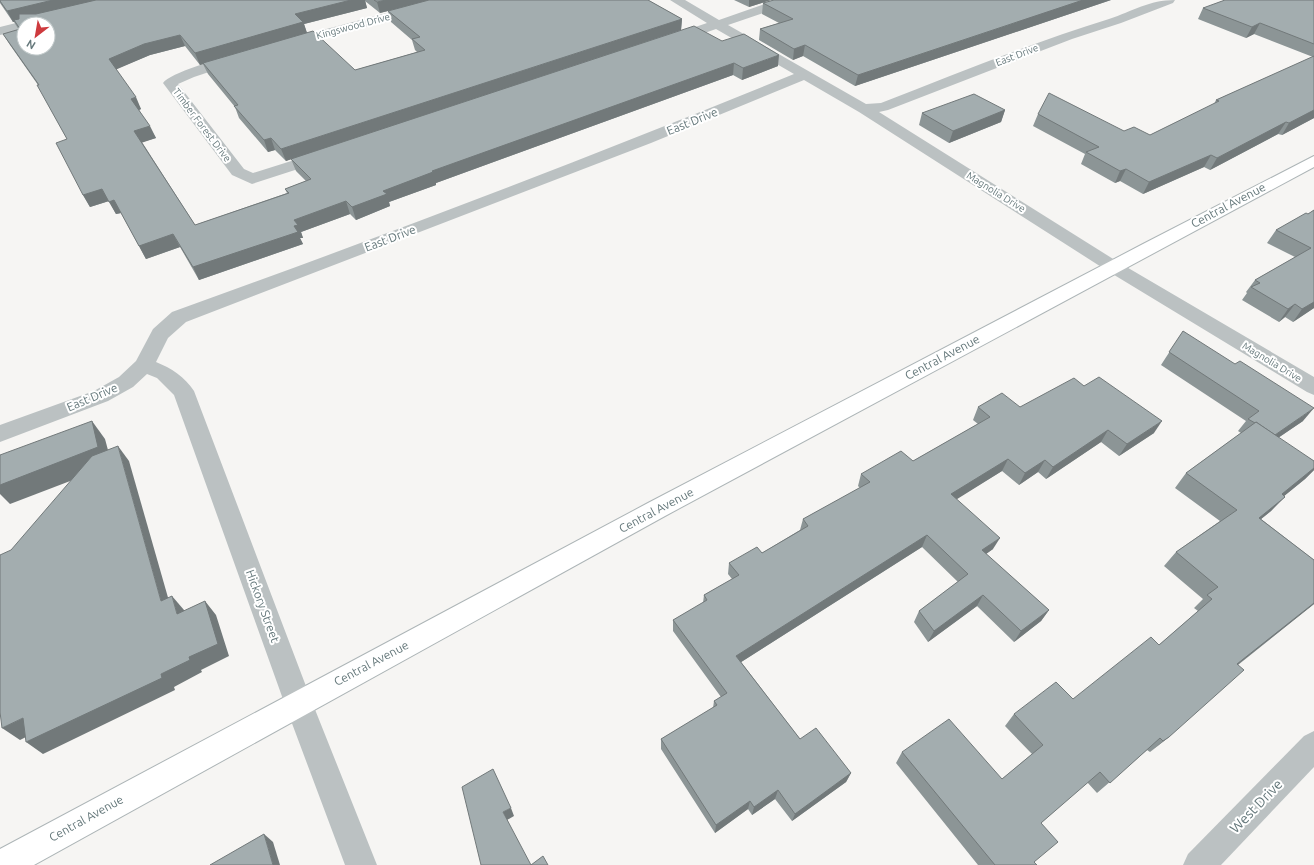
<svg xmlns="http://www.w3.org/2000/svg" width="1314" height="865" font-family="Ubuntu,sans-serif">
  <rect width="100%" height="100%" fill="#f6f5f3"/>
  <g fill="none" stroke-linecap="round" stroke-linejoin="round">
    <g stroke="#adb5b7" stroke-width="2">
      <path id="secondary" d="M1314 156V167L665 516 34 865H0V849L648 503 1143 244Z"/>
    </g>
    <g fill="#bbc1c2" fill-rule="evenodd">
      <path d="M436 0H456L454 3 295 46H285L284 43 285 40Z"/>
      <path d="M670 0H685L719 20 776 0H794L792 3 728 25 866 104 881 103C956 74 1031 43 1109 19 1133 11 1149 0 1175 0L1173 3 1121 23 1072 39 888 110 879 112 1118 262 1314 377V395L1307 392 1106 270 859 112 804 80 651 143 186 322 168 338 156 362C171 368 185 377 194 391L312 702 377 865H345L284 702 174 395 157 378 147 374 133 387 108 401 0 442V425L94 391 119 377 136 361 153 329 172 312C381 237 588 158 794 74L716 29 679 42H669L668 39 669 36 707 23Z"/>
      <path d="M24 21 30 24H24V29L0 35V27Z"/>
      <path d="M234 55 239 56 241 59 239 62 194 77 178 84 244 169 253 173 323 151 329 153 331 156 329 159 252 184 232 175 163 83C170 73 220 58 234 55Z"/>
      <path d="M1314 731V767L1221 865H1183L1188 854 1304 736Z"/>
    </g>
    <use href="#secondary" fill="#fff" fill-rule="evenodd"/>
  </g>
  <g fill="#8c9596" fill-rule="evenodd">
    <path d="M0 0H648L682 19 681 30 722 41 778 66 742 80 733 75 436 183V185L389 202 390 206 356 220 350 214 301 232 303 238H300L303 244 199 280 180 247 146 259 121 213 116 214 109 201 90 207 83 195 67 139 38 85 10 45 3 34 19 30 14 22H13L0 3ZM365 1 380 13 388 11 391 22 412 40 415 50 417 52 355 70 307 33 304 24 367 8ZM185 46 200 65 203 64 208 74 235 107 239 118 268 152 275 150 286 161 291 159 296 171 306 181 285 189 287 193 195 225 142 142 156 138 139 110 141 109 116 69 150 55Z"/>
    <path d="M734 0H771L749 7Z"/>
    <path d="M774 0H1111L855 86 803 56 793 60 759 40 760 29 779 23 762 14 763 3Z"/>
    <path d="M1314 0V118L1282 135 1278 134 1210 170 1204 167 1143 194 1120 181 1115 183 1081 164 1085 154 1033 126 1038 114 1124 131 1150 135 1214 104 1216 100 1313 57 1254 34 1246 38 1198 19 1203 8Z"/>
    <path d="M1005 110 1001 122 949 143 919 125 922 113Z"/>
    <path d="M1314 210V308L1293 322 1285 317 1279 322 1242 300 1247 293 1246 292 1255 280 1295 257 1267 243 1276 230 1308 214Z"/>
    <path d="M1183 331 1303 421 1278 438 1314 461V470L1305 479 1284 496 1271 511 1261 519 1314 560V604L1238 665 1169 737 1155 748 1150 752 1147 750 1097 793 1087 782 1041 823 1034 862 1037 865H978L896 763 902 752 1002 779 1032 754 1005 726 1014 714 1073 699 1159 645 1198 611 1194 608 1203 599 1164 566 1176 552 1220 521 1175 488 1186 473 1241 433 1238 431 1246 421 1161 365Z"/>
    <path d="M1084 386 1154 433 1119 456 1101 442 1046 479 1038 472 1019 485 1002 471 956 499 993 549 986 554 1049 610 1041 621 1014 642 977 606 928 642 914 622 919 611 958 582 922 547 741 662 800 739 851 773 846 782 792 821 775 799 752 815 748 809 715 833 661 749V739L713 708 714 701 721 697 673 631V620L703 603 704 595 732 579 728 574 729 563 762 553 800 530 803 519 860 488 858 486 861 474 913 461 978 424 973 420 978 407H1020Z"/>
  </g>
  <g fill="#72797a">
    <path d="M53 0H102L13 22 7 11Z"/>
    <path d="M351 0H365L367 8 304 24 307 33 200 65 195 53 295 14Z"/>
    <path d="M386 0H430L380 13 377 2Z"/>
    <path d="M749 0H771L749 7Z"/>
    <path d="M1083 0H1111L855 86 858 75Z"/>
    <path d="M682 19 681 30 286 161 281 149Z"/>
    <path d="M1260 23 1254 34 1246 38 1252 27Z"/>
    <path d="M180 35 185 46 150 55 115 70 109 59 144 44Z"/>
    <path d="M805 45 803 56 793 60 794 49Z"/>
    <path d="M779 55 778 66 742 80 743 68Z"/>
    <path d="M734 63 733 75 436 183V185L389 202 390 206 356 220 352 207 383 191 432 171Z"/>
    <path d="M136 97 141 109 137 111 131 99Z"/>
    <path d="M1005 110 1001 122 949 143 953 131Z"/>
    <path d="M1314 110V118L1282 135 1289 123Z"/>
    <path d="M1286 122 1278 134 1210 170 1217 158Z"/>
    <path d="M150 126 156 138 141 143 134 131Z"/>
    <path d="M271 138 275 150 268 152 264 140Z"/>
    <path d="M1211 155 1204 167 1143 194 1149 182Z"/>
    <path d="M1126 169 1120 181 1115 183 1120 171Z"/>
    <path d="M102 189 109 201 90 207 83 195Z"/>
    <path d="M114 200 121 213 116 214 109 202Z"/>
    <path d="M346 201 350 214 301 232 303 238H300L303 244 199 280 193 267 294 226V220Z"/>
    <path d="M173 234 180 247 146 259 139 246Z"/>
    <path d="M1314 302V308L1293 322 1302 309Z"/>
    <path d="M1295 304 1285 317 1279 322 1288 309Z"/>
    <path d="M1314 408 1303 421 1263 448 1274 436Z"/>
    <path d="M92 421 105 439 112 465 10 504 0 494V485Z"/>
    <path d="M1162 421 1154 433 1119 456 1127 444Z"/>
    <path d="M1108 430 1101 442 1046 479 1053 467Z"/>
    <path d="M118 446 129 461 173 615 161 601Z"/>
    <path d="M1008 459 1002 471 946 506 951 494Z"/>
    <path d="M1045 460 1038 472 1019 485 1025 473Z"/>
    <path d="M1314 468V470L1305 479 1268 509 1282 494Z"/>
    <path d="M1285 497 1271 511 1245 532 1259 518Z"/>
    <path d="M927 535 922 547 735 666 736 656Z"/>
    <path d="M1000 538 993 549 976 561 982 550Z"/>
    <path d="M983 595 977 606 928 642 934 631Z"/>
    <path d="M172 596 184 610 189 628 177 614Z"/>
    <path d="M205 601 216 615 229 656 201 670 202 672 174 687 175 690 43 754 26 742 161 674 189 657Z"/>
    <path d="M1314 603V604L1222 677 1237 664Z"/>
    <path d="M1049 610 1041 621 1014 642 1021 631Z"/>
    <path d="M23 718 40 730 20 740 2 728Z"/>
    <path d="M1169 737 1155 748 1150 752 1163 741Z"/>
    <path d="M851 773 846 782 792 821 795 814Z"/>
    <path d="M778 790 775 799 752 815 754 807Z"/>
    <path d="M750 801 748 809 715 833 716 825Z"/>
    <path d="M511 808 514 816 507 820 503 812Z"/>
    <path d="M264 834 273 842 280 865H273Z"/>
  </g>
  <g fill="#a3adaf" stroke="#72797a" fill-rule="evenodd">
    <path d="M0 0H53L7 11 0 1Z"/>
    <path d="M96 0H351L295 14 303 22 195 53 180 35 144 44 109 59 136 97 131 99 150 126 134 131 195 225 289 193 285 189 311 179 291 159 694 26 722 41 744 34 779 55 743 68 734 63 432 171 433 172 383 191 387 194 352 207 346 201 294 220 298 225 294 226 298 232 193 267 173 234 139 246 114 200 109 202 102 189 83 195 56 143 67 139 37 85H39L3 34 20 29 14 20 19 19V14H36ZM24 24H48V48H24Z"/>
    <path d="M374 0H386L377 2Z"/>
    <path d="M429 0H648L682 19 281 149 271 138 264 140 234 106 238 105 203 63 313 31 355 70 425 50 412 39 420 37 388 11Z"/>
    <path d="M774 0H1083L858 75 805 45 794 49 760 29 793 19 763 3Z"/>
    <path d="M1225 0H1314V44L1260 23 1252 27 1203 8Z"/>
    <path d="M1314 56V110L1289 123 1286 122 1217 158 1211 155 1149 182 1126 169 1120 171 1086 152 1099 147 1038 114 1049 93 1124 131 1134 127 1150 135 1219 101 1216 100Z"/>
    <path d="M974 94 1005 110 953 131 922 113Z"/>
    <path d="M1314 210V302L1302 309 1295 304 1288 309 1251 287 1260 283 1255 280 1311 248 1276 230 1306 213 1308 214Z"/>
    <path d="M1183 331 1235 364 1240 361 1314 408 1275 435 1256 422 1255 423 1248 419 1259 411 1169 352Z"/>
    <path d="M1099 377 1162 421 1127 444 1108 430 1053 467 1045 460 1025 473 1008 459 951 494 1000 538 982 550 1049 610 1021 631 983 595 934 631 919 611 968 574 927 535 736 656 800 739 816 728 851 773 795 814 778 790 754 807 750 801 716 825 661 739 717 705 714 701 727 693 673 620 707 600 704 595 739 575 729 563 757 547 762 553 808 526 803 519 870 482 861 474 901 451 913 461 990 417 978 407 1002 393 1020 407 1074 378 1084 386Z"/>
    <path d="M92 421 98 447 0 485V455Z"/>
    <path d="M1256 422 1314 461V468L1282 494 1285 497 1259 518 1314 560V603L1237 664 1244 670 1169 737 1163 741 1160 738 1110 783 1100 772 1041 823 1058 842 1034 862 1037 865H995L902 752 949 719 1002 779 1043 745 1014 714 1056 682 1073 699 1151 637 1159 645 1212 599 1207 595 1218 587 1176 552 1237 510 1186 473Z"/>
    <path d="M118 446 161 601 172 596 177 614 205 601 218 644 189 657 190 660 161 674 162 678 26 742 23 718 2 728 0 712V555L11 550 92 456Z"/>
    <path d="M493 769 511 808 503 812 531 865H481L462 787Z"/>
    <path d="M264 834 273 865H210Z"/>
    <path d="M543 856 548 865H531Z"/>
  </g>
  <g text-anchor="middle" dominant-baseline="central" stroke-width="4" stroke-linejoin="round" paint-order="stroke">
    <g font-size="10" fill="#64777a" stroke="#fff">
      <text transform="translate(353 26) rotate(-15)">Kingswood Drive</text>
      <text transform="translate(1017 55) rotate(-21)">East Drive</text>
      <text transform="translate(202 125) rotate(53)">Timber Forest Drive</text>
      <text transform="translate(996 192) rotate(32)">Magnolia Drive</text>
      <text transform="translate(1272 362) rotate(31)">Magnolia Drive</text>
    </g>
    <g font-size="12" fill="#64777a" stroke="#fff">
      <text transform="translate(692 121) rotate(-22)">East Drive</text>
      <text transform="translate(1228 205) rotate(-28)">Central Avenue</text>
      <text transform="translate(390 238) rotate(-21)">East Drive</text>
      <text transform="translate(942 357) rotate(-28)">Central Avenue</text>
      <text transform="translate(92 397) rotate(-23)">East Drive</text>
      <text transform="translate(656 510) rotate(-28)">Central Avenue</text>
      <text transform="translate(263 606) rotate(70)">Hickory Street</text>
      <text transform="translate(371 663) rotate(-28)">Central Avenue</text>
      <text transform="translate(86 818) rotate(-29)">Central Avenue</text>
    </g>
    <g font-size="14" fill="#64777a" stroke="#fff">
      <text transform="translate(1256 806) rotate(-46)">West Drive</text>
    </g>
  </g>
  <g transform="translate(36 36) rotate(211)"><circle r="19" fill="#ffffff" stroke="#c1c9ca"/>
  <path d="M0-3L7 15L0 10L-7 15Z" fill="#ce3a3e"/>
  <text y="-6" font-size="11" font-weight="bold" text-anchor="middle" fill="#64777a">N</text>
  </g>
</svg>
